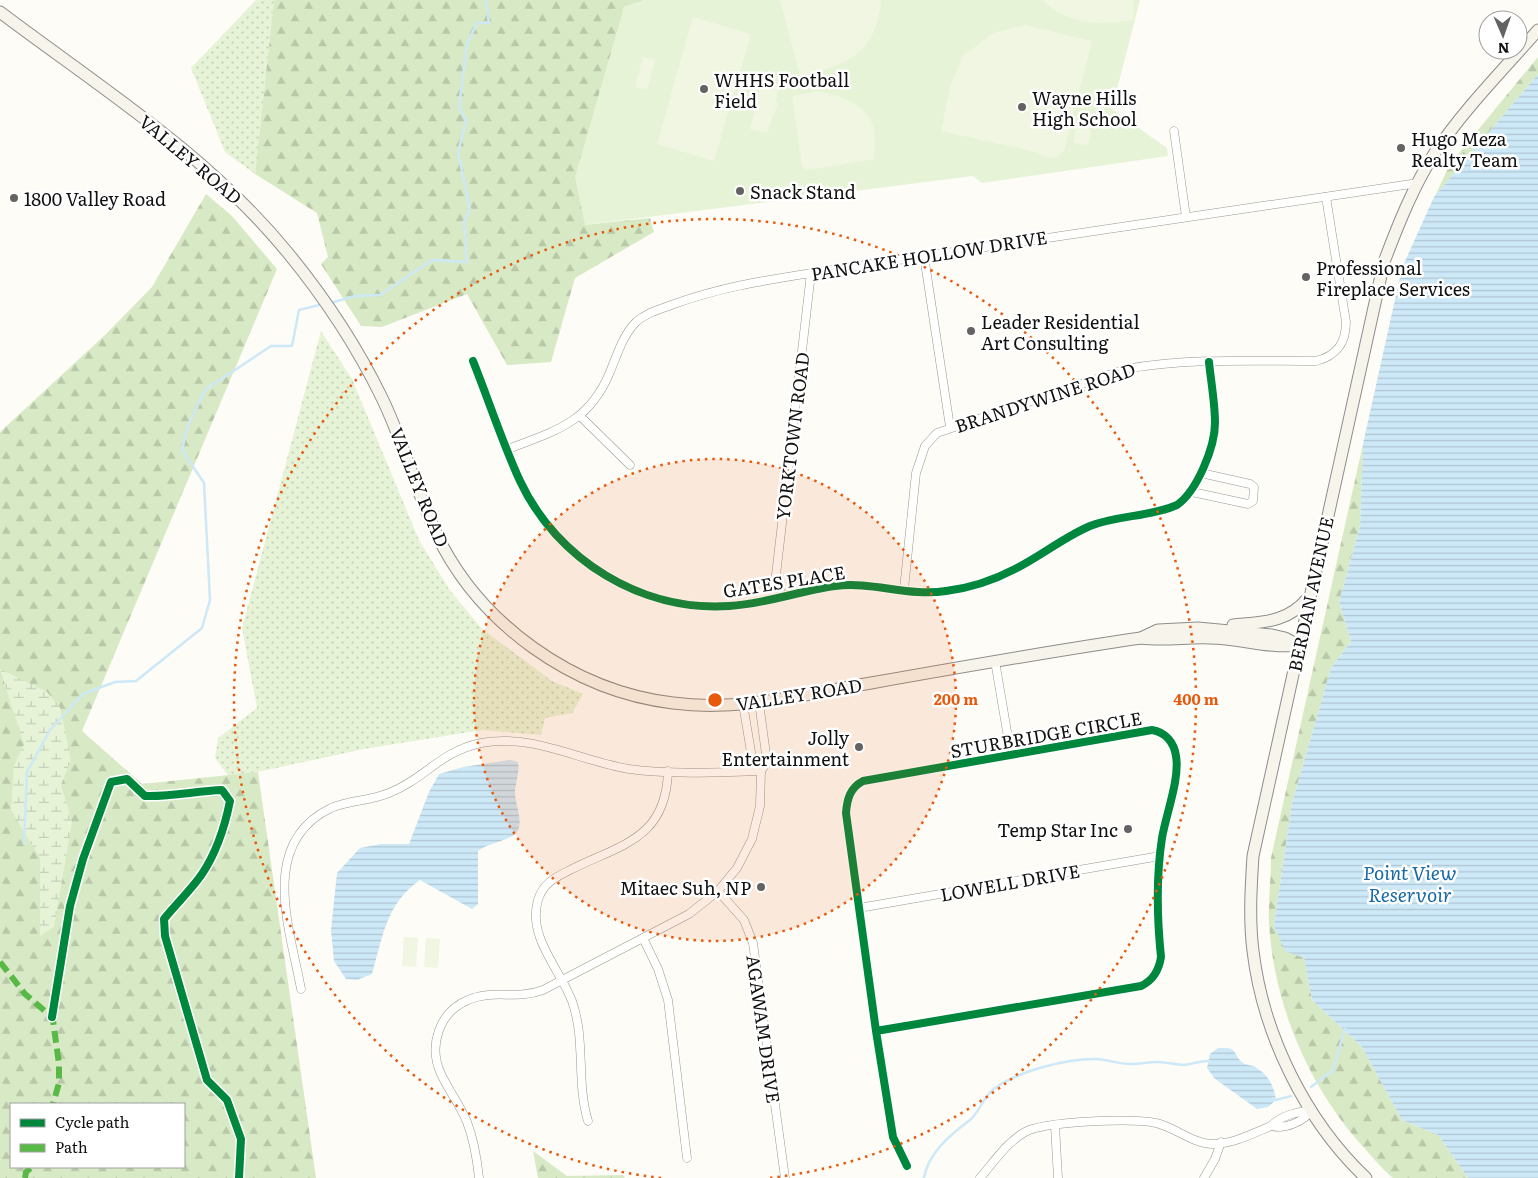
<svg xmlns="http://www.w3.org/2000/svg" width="1538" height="1178" font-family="Literata,serif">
  <defs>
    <pattern id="grass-dots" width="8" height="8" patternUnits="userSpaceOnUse" patternTransform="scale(1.25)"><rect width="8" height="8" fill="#e7f3d7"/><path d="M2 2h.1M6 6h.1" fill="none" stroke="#c5cfb8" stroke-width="1.8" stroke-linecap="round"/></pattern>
    <pattern id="forest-firs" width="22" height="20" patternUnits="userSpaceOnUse" patternTransform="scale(1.25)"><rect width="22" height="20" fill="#d8eac5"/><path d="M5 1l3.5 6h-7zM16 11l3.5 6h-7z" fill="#b8c8a8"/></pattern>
    <pattern id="wetland-marsh" width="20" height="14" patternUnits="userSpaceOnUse" patternTransform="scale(1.25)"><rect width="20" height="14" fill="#e7f3d7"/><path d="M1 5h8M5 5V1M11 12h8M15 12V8" fill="none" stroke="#c5cfb8"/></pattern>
    <pattern id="water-rules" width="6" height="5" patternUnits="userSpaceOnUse" patternTransform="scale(1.25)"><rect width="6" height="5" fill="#cde8f7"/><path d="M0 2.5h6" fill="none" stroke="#afc6d3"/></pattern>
  </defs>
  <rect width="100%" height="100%" fill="#fdfcf7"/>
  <g fill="url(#grass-dots)">
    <path d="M256 0H274L255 174 225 152 191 68Z"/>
    <path d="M321 331 352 379 419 540 449 589 482 629 552 681 583 694 572 713 545 718 541 735 482 730 364 749 230 778 215 758 218 738 257 708 242 628Z"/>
  </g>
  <g fill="url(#forest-firs)" fill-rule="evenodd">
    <path d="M274 0H645L624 7 585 225 650 218 654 232 575 278 551 362 507 365 467 294 382 327 361 326 321 264 328 257 317 213 255 174Z"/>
    <path d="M1538 57V74L1435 196 1450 164Z"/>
    <path d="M206 194 232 216 277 269 82 731 142 784 258 772 316 1178H0V432L105 335 152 287ZM11 1104H184V1167H11Z"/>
    <path d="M1363 444 1360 526 1339 602 1351 641 1331 668 1292 803 1274 925 1304 957 1312 1000 1362 1047 1402 1120 1438 1135 1468 1178H1393C1384 1171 1375 1160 1367 1151 1310 1090 1274 1007 1269 923 1268 902 1271 880 1271 858Z"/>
    <path d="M533 1151 567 1176 623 1175 625 1178H538Z"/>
  </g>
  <path fill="url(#wetland-marsh)" d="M0 669 47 692 60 707 71 760 61 785 72 822 54 927 40 936V858L11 810 14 765 24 745Z"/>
  <path fill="#e7f3d7" d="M645 0H1140L1112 109 1167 148 1168 156 982 183 973 176 585 225 575 177 624 7Z"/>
  <g fill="#f0f6e1">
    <path d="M780 0H881C877 53 846 66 800 76Z"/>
    <path d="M1043 0H1133L1134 20C1101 25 1068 26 1043 0Z"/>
    <path d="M693 17 751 34 714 161 657 144Z"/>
    <path d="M1025 25 1092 41 1064 150 1057 157 1047 158 1036 152 941 131 951 83 964 55 993 33Z"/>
    <path d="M643 57 655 60 647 90 635 87Z"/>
    <path d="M762 82 779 87 775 102 778 103 767 133 750 129Z"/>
    <path d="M818 91C840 96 869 104 874 130 876 139 874 150 874 159L807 170 802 167 792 96Z"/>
    <path d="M1079 115 1093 118 1088 145 1073 143Z"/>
    <path d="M404 937 418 938 416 967 402 966Z"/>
    <path d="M426 938 440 939 438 968 424 967Z"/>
  </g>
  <g fill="url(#water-rules)">
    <path d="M1538 74V1178H1468L1438 1135 1402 1120 1362 1047 1312 1000 1304 958 1285 951 1274 925 1292 803 1331 668 1351 641 1339 602 1360 526 1363 444 1402 268 1434 197Z"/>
    <path d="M510 760 518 762C520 773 515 783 515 793 515 805 526 826 514 835 503 842 489 843 478 851V904L472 909 420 880C386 904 383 936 372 974L357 980 346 979 334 961 331 930 337 873 360 848 381 844H409L429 792 439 774 463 767Z"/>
    <path d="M1218 1048C1240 1047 1231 1053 1243 1063 1246 1065 1252 1065 1255 1067 1268 1074 1274 1086 1276 1100L1268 1107 1257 1109 1214 1078 1207 1068 1210 1054Z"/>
  </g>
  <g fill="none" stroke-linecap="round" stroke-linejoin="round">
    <g stroke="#cde8f7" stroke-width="2.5">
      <path d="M334 302 355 296 380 295 432 260 467 262 464 222 470 209 458 152 466 121 459 107 467 44 477 23H489L486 0"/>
      <path d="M24 844 27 772 50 730 83 694 115 682 136 681 202 628 210 600 204 483 182 450 187 428 205 390 271 346H292L299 310 319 305"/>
      <path d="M1311 1087 1333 1070 1345 1029"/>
      <path d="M1273 1098 1276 1100 1291 1096"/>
      <path d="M924 1178C928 1153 951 1134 970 1120 979 1113 984 1095 995 1088 1019 1071 1068 1058 1097 1059 1108 1060 1120 1064 1131 1064 1140 1064 1149 1062 1158 1062 1167 1062 1176 1065 1184 1065 1193 1064 1202 1060 1210 1061"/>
    </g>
    <g stroke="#979795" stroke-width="9">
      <g id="street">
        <path d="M1174 131 1186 217"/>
        <path d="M924 256 950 427"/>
        <path d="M473 361C489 401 502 442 520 481 557 560 642 612 729 606 765 604 799 591 835 586 872 581 909 597 946 591 970 588 994 580 1015 569 1041 556 1064 537 1090 526 1118 515 1150 517 1177 505 1197 491 1215 447 1215 423 1215 403 1211 382 1209 362"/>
        <path d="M580 416 630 465"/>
        <path d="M508 449C555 431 589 423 610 372 617 355 623 335 636 322 647 312 661 309 674 304 722 287 761 281 811 273L1418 183"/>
        <path d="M1192 492 1248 504 1253 501 1254 487 1250 484 1201 473"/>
        <path d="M904 589 916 473 925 446 937 433 1126 369C1188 358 1253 361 1316 361 1336 356 1346 344 1346 322L1326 197"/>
        <path d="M784 597 779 589 776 575 811 273"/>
        <path d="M995 661 1011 755"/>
        <path d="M743 704 753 764 761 771"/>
        <path d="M718 891 744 920 753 943 785 1178"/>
        <path d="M859 908 1160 856"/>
        <path d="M643 938 658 969 668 1000 687 1158"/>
        <path d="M301 989C290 929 258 843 331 808 349 800 370 801 389 793 425 779 439 752 481 743 532 733 580 761 629 769 672 775 718 772 761 771"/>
        <path d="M876 1031 1141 986C1154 980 1159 970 1161 957 1157 918 1156 877 1162 838 1166 814 1180 779 1176 756 1174 742 1165 732 1152 730L863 781C850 788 847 799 846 813L876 1031 893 1137 907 1166"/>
        <path d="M1312 1110C1304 1121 1285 1130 1271 1126 1280 1116 1299 1111 1312 1110Z"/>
        <path d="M588 1121C576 1082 586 1040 572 1001 560 969 527 937 538 900 543 883 556 877 570 870 622 844 666 839 668 771"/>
        <path d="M1055 1125 1058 1178"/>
        <path d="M479 1178C477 1159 474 1140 467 1122 460 1105 449 1091 441 1074 428 1046 439 1012 468 1000 492 989 516 1000 543 990L689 914 718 891 737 868 752 839 760 806 761 771 767 762 759 702"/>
        <path d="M980 1178C994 1162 1006 1143 1025 1132 1045 1121 1133 1118 1156 1123 1175 1127 1193 1144 1213 1144 1233 1144 1254 1133 1271 1126"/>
        <path d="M1204 1178 1215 1159 1221 1142"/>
      </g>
    </g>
    <g stroke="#8e8d8b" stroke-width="13">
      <g id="secondary">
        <path d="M0 12C102 89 207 154 288 253 324 297 356 345 381 396 403 440 415 489 436 533 479 624 573 691 673 703 739 712 806 694 871 683 961 667 1051 651 1141 638L1158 630 1198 628 1272 635 1285 638 1298 645"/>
        <path d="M1233 625C1262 622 1287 623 1307 599"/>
        <path d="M1141 638C1164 641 1187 637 1210 638 1240 638 1269 649 1298 645"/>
        <path d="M1366 1178C1305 1120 1263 1034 1253 951 1249 919 1251 887 1253 856L1384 262C1398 225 1413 187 1434 154 1464 109 1503 70 1538 30"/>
      </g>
    </g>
    <use href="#street" stroke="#fffffe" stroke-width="8"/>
    <use href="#secondary" stroke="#f6f4eb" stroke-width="11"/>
    <g stroke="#58b947" stroke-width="6" stroke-dasharray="12 6" stroke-linecap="butt">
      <path d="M0 962 25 994 52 1017"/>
      <path d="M52 1013 59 1064V1083L53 1104"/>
      <path d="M25 1178 26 1172 32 1167"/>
    </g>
    <g stroke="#fff" stroke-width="11">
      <g id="cycleway">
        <path d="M473 361C489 401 502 442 520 481 557 560 642 612 729 606 765 604 799 591 835 586 872 581 909 597 946 591 970 588 994 580 1015 569 1041 556 1064 537 1090 526 1118 515 1150 517 1177 505 1197 491 1215 447 1215 423 1215 403 1211 382 1209 362"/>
        <path d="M52 1017 70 906 83 859 111 782 127 779 145 796C171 797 196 791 222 790L230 801C225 826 216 853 202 874 191 890 176 904 164 919L165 936 207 1080 227 1100 241 1139 239 1178"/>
        <path d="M876 1031 1141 986C1154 980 1159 970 1161 957 1157 918 1156 877 1162 838 1166 814 1180 779 1176 756 1174 742 1165 732 1152 730L863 781C850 788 847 799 846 813L876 1031 893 1137 907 1166"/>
      </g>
    </g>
    <use href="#cycleway" stroke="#00873e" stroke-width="8"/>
  </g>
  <circle cx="715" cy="700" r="241" fill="#e8590c" fill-opacity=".12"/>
  <g fill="none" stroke="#e8590c" stroke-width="2.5" stroke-dasharray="2.5 5">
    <circle cx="715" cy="700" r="241"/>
    <path d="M661 1178A481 481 0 1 1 769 1178"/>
  </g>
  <g fill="#646362" stroke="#fff" stroke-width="2">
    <circle cx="704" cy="89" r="5"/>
    <circle cx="1022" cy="107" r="5"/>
    <circle cx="1401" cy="148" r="5"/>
    <circle cx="740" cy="191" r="5"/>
    <circle cx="14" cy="198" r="5"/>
    <circle cx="1306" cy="277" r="5"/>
    <circle cx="971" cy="331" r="5"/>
    <circle cx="859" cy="747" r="5"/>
    <circle cx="1128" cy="829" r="5"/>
    <circle cx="761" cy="887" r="5"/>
  </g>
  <g text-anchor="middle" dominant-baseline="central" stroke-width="5" stroke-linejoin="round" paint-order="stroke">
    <g font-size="18" fill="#111" stroke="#fff" text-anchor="start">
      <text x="714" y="79">WHHS Football<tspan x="714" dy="21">Field</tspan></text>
      <text x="1032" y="97">Wayne Hills<tspan x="1032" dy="21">High School</tspan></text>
      <text x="1411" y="138">Hugo Meza<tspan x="1411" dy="21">Realty Team</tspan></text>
      <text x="750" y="191">Snack Stand</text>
      <text x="24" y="198">1800 Valley Road</text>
      <text x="1316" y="267">Professional<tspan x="1316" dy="21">Fireplace Services</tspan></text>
      <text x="981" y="321">Leader Residential<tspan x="981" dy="21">Art Consulting</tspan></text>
      <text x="849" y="737" text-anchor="end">Jolly<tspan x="849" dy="21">Entertainment</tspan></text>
      <text x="1118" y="829" text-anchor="end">Temp Star Inc</text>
      <text x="751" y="887" text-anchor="end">Mitaec Suh, NP</text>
    </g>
    <g font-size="18" fill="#111" stroke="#fff">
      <text transform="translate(191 159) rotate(40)">VALLEY ROAD</text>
      <text transform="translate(929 255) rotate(-9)">PANCAKE HOLLOW DRIVE</text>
      <text transform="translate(1045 397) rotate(-18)">BRANDYWINE ROAD</text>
      <text transform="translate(792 436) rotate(-83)">YORKTOWN ROAD</text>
      <text transform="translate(420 487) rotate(68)">VALLEY ROAD</text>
      <text transform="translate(784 581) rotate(-9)">GATES PLACE</text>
      <text transform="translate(1310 594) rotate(-78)">BERDAN AVENUE</text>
      <text transform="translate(799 694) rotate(-9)">VALLEY ROAD</text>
      <text transform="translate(1046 734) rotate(-10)">STURBRIDGE CIRCLE</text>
      <text transform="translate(1010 882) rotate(-10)">LOWELL DRIVE</text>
      <text transform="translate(764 1029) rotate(82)">AGAWAM DRIVE</text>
    </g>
    <g font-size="19" font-style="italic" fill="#1768a6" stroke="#fff">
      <text x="1410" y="872">Point View<tspan x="1410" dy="22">Reservoir</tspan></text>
    </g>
  </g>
  <circle cx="715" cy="700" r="8" fill="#e8590c" stroke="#fff" stroke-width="2.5"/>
  <g font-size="15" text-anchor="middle" font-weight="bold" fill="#e8590c" stroke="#fff" stroke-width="5" stroke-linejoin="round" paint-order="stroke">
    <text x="956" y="705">200 m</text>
    <text x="1196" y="705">400 m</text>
  </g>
  <rect x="10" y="1103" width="175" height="65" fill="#ffffff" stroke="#a0a0a0"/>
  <rect x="20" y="1119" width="25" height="8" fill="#00873e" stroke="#a0a0a0"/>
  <text x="55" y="1128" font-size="15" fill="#111111">Cycle path</text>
  <rect x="20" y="1144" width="25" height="8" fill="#58b947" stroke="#a0a0a0"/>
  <text x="55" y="1153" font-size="15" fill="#111111">Path</text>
  <g transform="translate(1503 35) rotate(178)"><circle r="24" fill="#ffffff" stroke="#a0a0a0"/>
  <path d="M0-4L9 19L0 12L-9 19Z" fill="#646362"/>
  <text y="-8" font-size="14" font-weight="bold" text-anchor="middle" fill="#111111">N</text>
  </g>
</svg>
